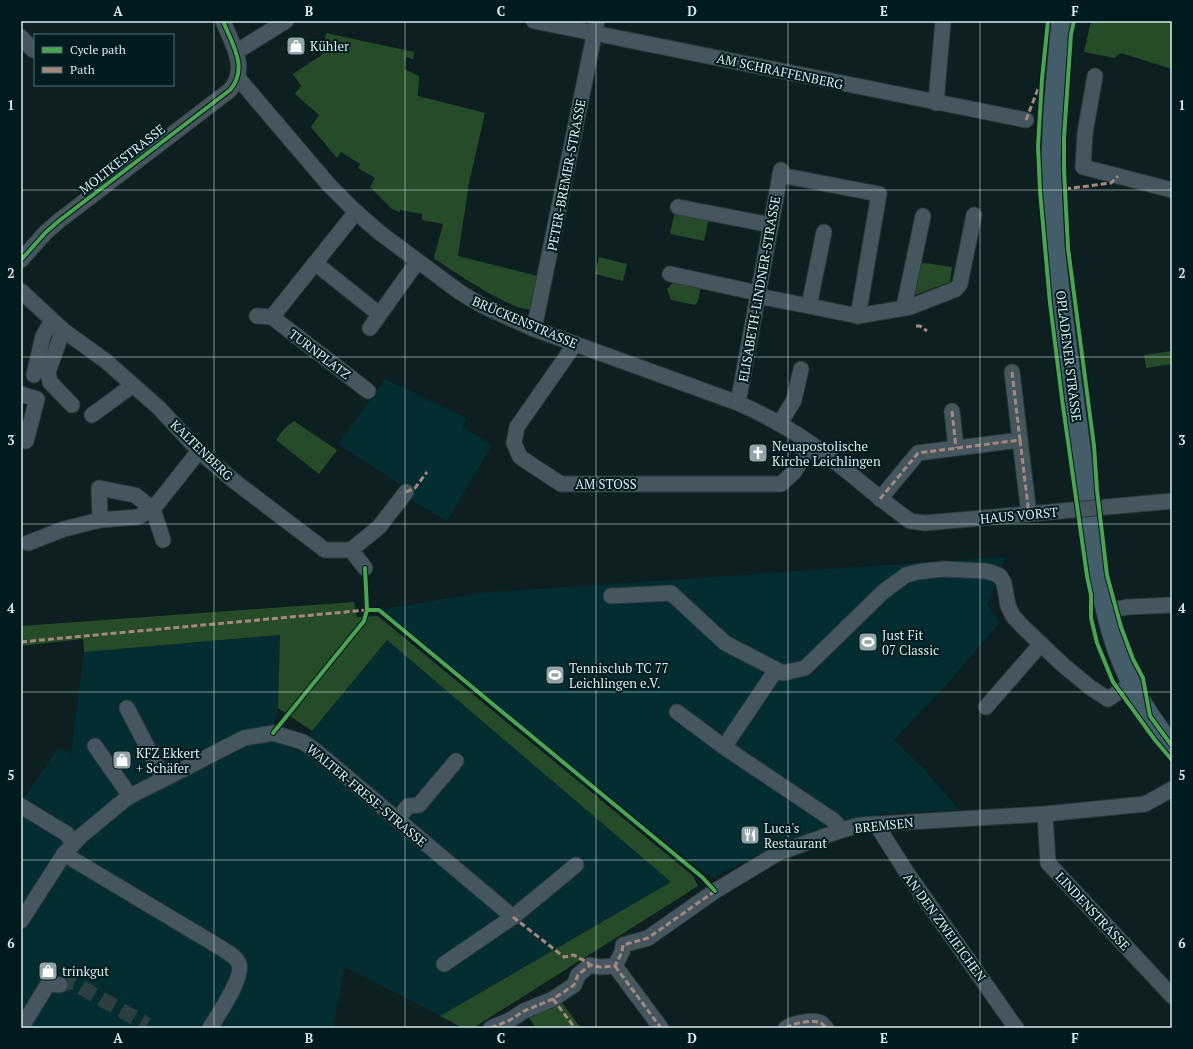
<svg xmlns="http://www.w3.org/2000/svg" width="1193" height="1049" font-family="'PT Serif',serif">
  <rect width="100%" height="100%" fill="#0d1f20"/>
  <g fill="#032d30">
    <path d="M385 379 466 418 463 427 492 445 447 521 409 499 401 485 338 444Z"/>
    <path d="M1004 557 1003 566 987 605 999 623 947 684 894 740 924 769 959 810 882 814 842 822 778 845 714 877 706 874 379 610 479 593Z"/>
    <path d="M281 635 278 708 270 739 299 751 312 731 387 640 671 882 440 1016 345 967 333 1028H21V802L59 747 71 754 84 652Z"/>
  </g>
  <g fill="#264b29">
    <path d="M326 33 414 52 413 59 406 57 404 69 419 76 418 96 485 113 469 183 458 256 538 276 530 309C514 312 449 269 434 258L443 224 422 220V214L400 210V212L392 209 370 187 375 178 358 168 360 164 341 152 337 158 311 127 319 115 295 94 301 86 293 74 326 52 324 46Z"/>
    <path d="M675 211 709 218 704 241 670 234Z"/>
    <path d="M599 257 627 264 623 281 595 274Z"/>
    <path d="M918 262 952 267 950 282 912 296Z"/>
    <path d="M676 282 701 287 698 301 695 305 671 300 667 289 671 284Z"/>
    <path d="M1172 351V364L1146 368 1144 355Z"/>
    <path d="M294 421 337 450 319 474 276 440 284 429Z"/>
    <path d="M354 602 357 617 378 616 693 876 698 886 473 1028H463L440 1016 671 882 387 640 312 731 278 708 280 635 84 652 83 639 21 646V626Z"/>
    <path d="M559 999 581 1028H536L528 1016Z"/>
  </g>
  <path fill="#234d26" d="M1091 21H1172V69L1121 53 1114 58 1084 52Z"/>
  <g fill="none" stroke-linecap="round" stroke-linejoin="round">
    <path stroke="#2c3e3f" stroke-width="15" stroke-dasharray="15 8" stroke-linecap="butt" d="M60 985 72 982 147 1025"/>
    <g stroke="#2b3a3b" stroke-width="17">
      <g id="minor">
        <path d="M534 21 1026 120"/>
        <path d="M21 37 33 50"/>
        <path d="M236 52 286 21"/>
        <path d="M1095 76 1085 133 1083 167 1172 190"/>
        <path d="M238 78 329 185 356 212 380 233 461 293 483 306 534 329 738 403C763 414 787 427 810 443 845 467 876 497 910 521L925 523 1073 510"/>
        <path d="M936 103 943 21"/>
        <path d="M780 175 879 194 858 316"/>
        <path d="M678 207 771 225"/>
        <path d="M824 232 809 306 858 316 910 307 956 289 960 284 974 215"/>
        <path d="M21 260 46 232 60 220 230 90C249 68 232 44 223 21"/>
        <path d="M315 263 379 314"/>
        <path d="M670 274 758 293"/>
        <path d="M21 291 63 330 107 362 159 408 199 451 234 481 325 550H351L365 568"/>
        <path d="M757 296 809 306"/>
        <path d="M904 307 923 216"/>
        <path d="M257 316 272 317 368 391"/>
        <path d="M272 317 356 212"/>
        <path d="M370 328 417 262"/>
        <path d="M534 329 597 21"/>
        <path d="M63 330 48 372 50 382 72 405"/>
        <path d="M575 344 517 427 514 443 520 457 561 484H781L794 472 811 444"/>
        <path d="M34 375 43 336 52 321"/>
        <path d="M21 394 37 399 26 441"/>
        <path d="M738 403 781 170"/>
        <path d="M952 411 956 448"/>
        <path d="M92 415 133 385"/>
        <path d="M780 423 794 400 801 369"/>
        <path d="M1020 440 1029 514"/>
        <path d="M880 499 918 453 1020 440 1012 372"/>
        <path d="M1107 507 1172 501"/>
        <path d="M100 520 99 488 135 495 153 509 163 540"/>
        <path d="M28 543 64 529 100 520 138 517 153 509 199 451"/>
        <path d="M351 550 379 527 406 492"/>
        <path d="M611 596 671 593 725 643 783 673 805 668 883 592 906 575 917 572 943 569 986 571 993 573 1000 576 1004 583 1008 606 1013 616 1022 626 1063 665 1091 688 1108 699 1120 691 1132 685"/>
        <path d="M1105 611 1128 607 1172 605"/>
        <path d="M986 707 1041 644"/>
        <path d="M127 708 164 779"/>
        <path d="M677 712 724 747 833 820 842 830"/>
        <path d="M95 746 130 796"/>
        <path d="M724 747 776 670"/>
        <path d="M21 806 67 834 73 844"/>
        <path d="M1045 814 1048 863 1172 996"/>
        <path d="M397 820 408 806 419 805 456 761"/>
        <path d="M876 824 907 873 1016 1028"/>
        <path d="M64 854 221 948C227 952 236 956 239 964 244 977 218 1015 210 1028"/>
        <path d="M21 921 64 854 81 836 123 801 130 796 164 779 244 738 273 733 303 742 316 751 513 917"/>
        <path d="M444 964 513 917 576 865"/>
        <path d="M615 966 661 1028"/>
        <path d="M21 1028 48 984 60 985"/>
        <path d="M491 1028 510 1020 524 1011 553 999 574 985 578 975 590 965 600 967 615 966 622 952 623 945 648 938 715 891 778 853 842 830 860 825 876 824 1045 814 1145 804 1172 789"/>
        <path d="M786 1028C793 1023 813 1019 821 1023 823 1024 824 1026 826 1028"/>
      </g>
    </g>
    <g stroke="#2b3a3b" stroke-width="21">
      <path id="major" d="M1061 21 1053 113 1051 160 1055 246 1061 300 1098 576C1105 610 1113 645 1128 676 1139 701 1155 724 1172 746"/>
    </g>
    <use href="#minor" stroke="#45565e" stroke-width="15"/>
    <use href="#major" stroke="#435e68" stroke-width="19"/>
    <g stroke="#2b3a3b" stroke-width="17" stroke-linecap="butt">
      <path id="minor-bridge" d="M1073 510 1107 507"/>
    </g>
    <use href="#minor-bridge" stroke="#45565e" stroke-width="15"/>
    <g stroke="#a5887d" stroke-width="3" stroke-dasharray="6 3" stroke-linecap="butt">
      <path d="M1026 120 1038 89"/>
      <path d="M1065 189 1111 183 1118 176"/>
      <path d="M916 326H920L927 331"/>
      <path d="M952 411 956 448"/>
      <path d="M1020 440 1029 514"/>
      <path d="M406 492 415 488 427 472"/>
      <path d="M880 499 918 453 1020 440 1012 372"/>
      <path d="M21 642 84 636 367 610"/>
      <path d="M513 917 564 957 574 955C580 960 585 959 590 965"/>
      <path d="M615 966 661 1028"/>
      <path d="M553 999 575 1028"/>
      <path d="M491 1028 510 1020 524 1011 553 999 574 985 578 975 590 965 600 967 615 966 622 952 623 945 648 938 715 891 713 889"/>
      <path d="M786 1028C793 1023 813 1019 821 1023 823 1024 824 1026 826 1028"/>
    </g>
    <g stroke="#001b1e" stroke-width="6">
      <g id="cycleway">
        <path d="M1048 21 1042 79 1038 146 1040 191 1050 303 1062 399 1087 576 1091 595V618L1097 643 1113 682 1155 740 1172 760"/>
        <path d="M1074 21 1071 34 1064 137V170L1068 248 1094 446 1097 490 1107 575 1121 627 1133 659 1143 678 1150 716 1172 746"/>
        <path d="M21 260 46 232 60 220 230 90C249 68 232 44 223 21"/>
        <path d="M365 568 367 610H379L702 877 715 891"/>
        <path d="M273 733 364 621 367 610"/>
      </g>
    </g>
    <use href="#cycleway" stroke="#4ca352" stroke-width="4"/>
  </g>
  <path fill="none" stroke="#daebec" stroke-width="1" stroke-opacity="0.55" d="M214 21V1028M405 21V1028M596 21V1028M788 21V1028M980 21V1028M21 190H1172M21 357H1172M21 524H1172M21 692H1172M21 860H1172"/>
  <defs>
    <g id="shop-square" transform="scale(1)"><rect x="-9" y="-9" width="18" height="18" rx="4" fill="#92a4a5" stroke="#001b1e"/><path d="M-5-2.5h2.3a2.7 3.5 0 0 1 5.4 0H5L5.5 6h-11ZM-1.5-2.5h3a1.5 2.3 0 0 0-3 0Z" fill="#fff"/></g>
    <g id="church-square" transform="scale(1)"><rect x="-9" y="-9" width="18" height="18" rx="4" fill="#92a4a5" stroke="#001b1e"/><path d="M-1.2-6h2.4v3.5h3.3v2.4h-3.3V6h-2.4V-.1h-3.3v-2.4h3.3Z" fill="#fff"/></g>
    <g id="stadium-square" transform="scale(1)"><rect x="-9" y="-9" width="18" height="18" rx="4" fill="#92a4a5" stroke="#001b1e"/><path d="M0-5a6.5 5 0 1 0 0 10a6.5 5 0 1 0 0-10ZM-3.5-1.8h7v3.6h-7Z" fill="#fff"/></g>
    <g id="restaurant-square" transform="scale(1)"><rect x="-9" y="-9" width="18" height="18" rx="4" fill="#92a4a5" stroke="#001b1e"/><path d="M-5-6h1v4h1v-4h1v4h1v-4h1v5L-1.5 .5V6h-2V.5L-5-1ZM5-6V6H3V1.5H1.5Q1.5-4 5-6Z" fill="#fff"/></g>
  </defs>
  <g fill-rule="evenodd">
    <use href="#shop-square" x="296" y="46"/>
    <use href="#church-square" x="758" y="453"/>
    <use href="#stadium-square" x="868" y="642"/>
    <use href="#stadium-square" x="555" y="675"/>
    <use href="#shop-square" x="122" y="760"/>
    <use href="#restaurant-square" x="750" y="835"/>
    <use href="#shop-square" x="48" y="971"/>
  </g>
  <g text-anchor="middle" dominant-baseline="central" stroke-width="4" stroke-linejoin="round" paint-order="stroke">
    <g font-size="13" fill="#daebec" stroke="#001b1e" text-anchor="start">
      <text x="310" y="46">Kühler</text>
      <text x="772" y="446">Neuapostolische<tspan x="772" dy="15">Kirche Leichlingen</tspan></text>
      <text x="882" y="635">Just Fit<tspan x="882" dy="15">07 Classic</tspan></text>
      <text x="569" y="668">Tennisclub TC 77<tspan x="569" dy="15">Leichlingen e.V.</tspan></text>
      <text x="136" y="753">KFZ Ekkert<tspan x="136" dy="15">+ Schäfer</tspan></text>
      <text x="764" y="828">Luca's<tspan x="764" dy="15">Restaurant</tspan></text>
      <text x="62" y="971">trinkgut</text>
    </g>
    <g font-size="13" fill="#daebec" stroke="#001b1e">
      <text transform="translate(780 71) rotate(12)">AM SCHRAFFENBERG</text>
      <text transform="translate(122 159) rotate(-38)">MOLTKESTRASSE</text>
      <text transform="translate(566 175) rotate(-79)">PETER-BREMER-STRASSE</text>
      <text transform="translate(759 289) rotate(-80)">ELISABETH-LINDNER-STRASSE</text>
      <text transform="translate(525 322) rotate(23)">BRÜCKENSTRASSE</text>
      <text transform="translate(320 354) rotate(37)">TURNPLATZ</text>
      <text transform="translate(1069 356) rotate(83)">OPLADENER STRASSE</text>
      <text transform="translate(202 450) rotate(44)">KALTENBERG</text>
      <text x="606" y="484">AM STOSS</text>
      <text transform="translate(1019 515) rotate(-5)">HAUS VORST</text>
      <text transform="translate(367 795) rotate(40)">WALTER-FRESE-STRASSE</text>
      <text transform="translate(884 825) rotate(-6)">BREMSEN</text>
      <text transform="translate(1093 911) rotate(47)">LINDENSTRASSE</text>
      <text transform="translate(945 927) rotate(54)">AN DEN ZWEIEICHEN</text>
    </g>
  </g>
  <rect width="1193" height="1049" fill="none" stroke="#001b1e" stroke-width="44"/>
  <rect x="34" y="34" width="140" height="52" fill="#001b1e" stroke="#576e70"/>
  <rect x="42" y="47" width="20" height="6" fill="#4ca352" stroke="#576e70"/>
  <text x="70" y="54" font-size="12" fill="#daebec">Cycle path</text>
  <rect x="42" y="67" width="20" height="6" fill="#a5887d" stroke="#576e70"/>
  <text x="70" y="74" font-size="12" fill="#daebec">Path</text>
  <rect x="22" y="22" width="1149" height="1005" fill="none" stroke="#daebec" stroke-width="1.5"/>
  <g font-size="13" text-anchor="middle" font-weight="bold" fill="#daebec">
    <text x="118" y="16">A</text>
    <text x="309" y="16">B</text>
    <text x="501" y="16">C</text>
    <text x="692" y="16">D</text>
    <text x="884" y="16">E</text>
    <text x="1075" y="16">F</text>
    <text x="11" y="110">1</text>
    <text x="1182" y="110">1</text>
    <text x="11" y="278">2</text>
    <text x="1182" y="278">2</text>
    <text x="11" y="445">3</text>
    <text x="1182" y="445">3</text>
    <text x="11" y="613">4</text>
    <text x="1182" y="613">4</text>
    <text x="11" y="780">5</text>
    <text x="1182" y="780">5</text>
    <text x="11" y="948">6</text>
    <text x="1182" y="948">6</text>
    <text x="118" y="1043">A</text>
    <text x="309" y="1043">B</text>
    <text x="501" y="1043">C</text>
    <text x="692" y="1043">D</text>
    <text x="884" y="1043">E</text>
    <text x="1075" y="1043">F</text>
  </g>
</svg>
